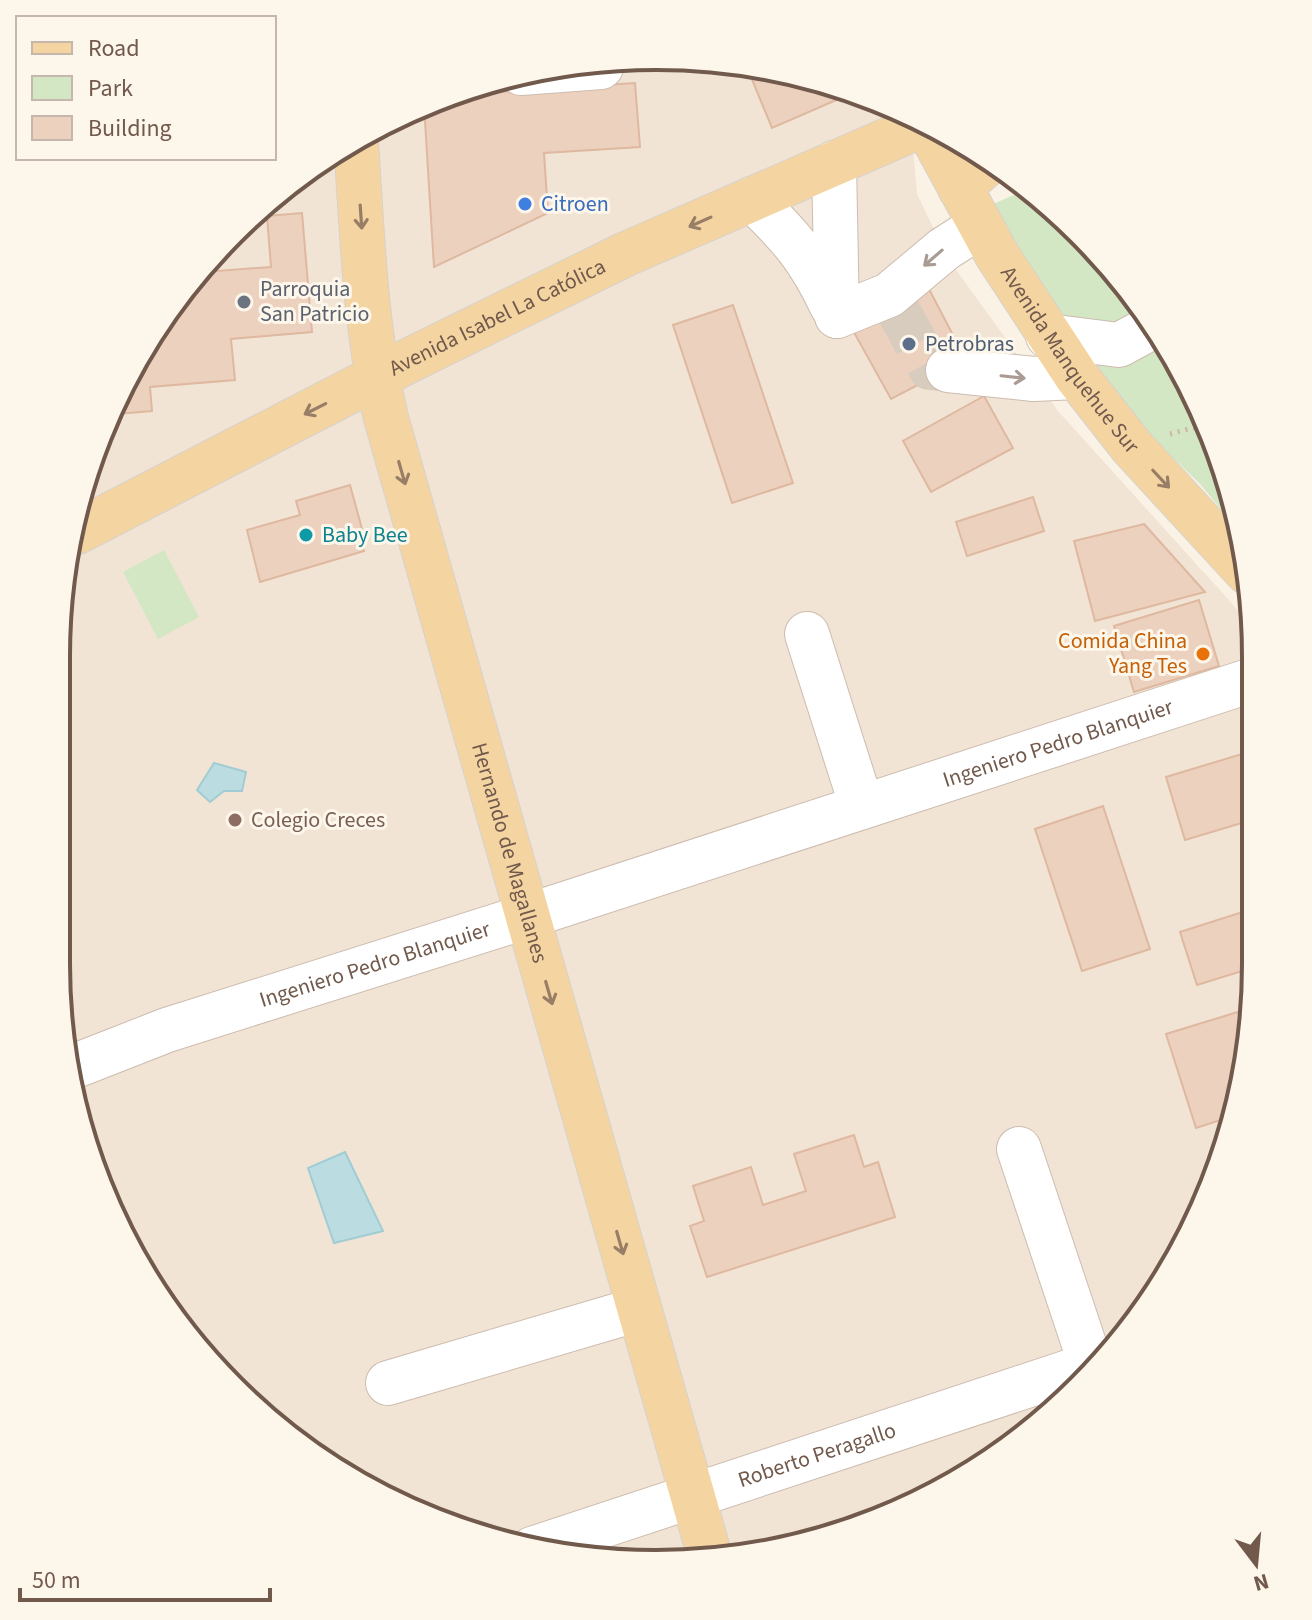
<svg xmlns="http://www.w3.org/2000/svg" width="1312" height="1620" font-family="'Source Sans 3',sans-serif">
  <rect width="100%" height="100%" fill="#faf2e5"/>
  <path fill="#f1e4d4" d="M616 57 734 61 848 88 910 115 917 194 949 260 1058 411 1255 629V1003L1236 1119 1194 1230 1132 1330 1051 1415 922 1502 774 1552 617 1563 500 1543 356 1483 231 1388 136 1264 76 1119 56 964 57 616 102 427 205 260 291 180 390 118 500 77Z"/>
  <g fill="#d3e7c4">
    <path d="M1029 188 1051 205 1132 290 1194 390 1236 501 1241 533 1200 484 1135 421 1045 292 991 205Z"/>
    <path d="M164 550 199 617 158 639 123 572Z"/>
  </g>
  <g fill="#bbdde2" stroke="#a2ccd3" stroke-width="2">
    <path d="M214 763 246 772 242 791H224L210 802 197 790Z"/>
    <path d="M345 1152 383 1231 334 1243 308 1168Z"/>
  </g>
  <g fill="#edd1bf" stroke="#dfb8a0" stroke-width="2">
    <path d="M770 69 848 88 857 91 772 128 751 77Z"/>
    <path d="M635 83 640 147 544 153 548 213 434 267 424 105 451 95Z"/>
    <path d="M302 213 312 332 231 339 235 380 150 387 152 411 117 414V403L204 262V272L271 267 267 216Z"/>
    <path d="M929 289 966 360 891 399 851 327Z"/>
    <path d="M733 305 793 483 732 503 673 325Z"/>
    <path d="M984 396 1013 448 931 492 903 441Z"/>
    <path d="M350 485 365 540 361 541 364 551 260 582 247 530 300 515 296 501Z"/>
    <path d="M1033 497 1044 531 967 556 956 522Z"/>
    <path d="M1144 524 1205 592 1095 621 1074 541Z"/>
    <path d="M1199 600 1219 666 1134 692 1114 626Z"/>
    <path d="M1255 750V819L1185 840 1166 777Z"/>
    <path d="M1103 806 1150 949 1082 971 1035 829Z"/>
    <path d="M1255 908V967L1197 985 1180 932Z"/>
    <path d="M1254 1007 1243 1072 1238 1074 1241 1085 1236 1115 1196 1128 1166 1034Z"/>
    <path d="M854 1135 864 1167 878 1162 895 1217 707 1277 690 1226 704 1221 693 1186 751 1167 763 1205 806 1191 794 1154Z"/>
  </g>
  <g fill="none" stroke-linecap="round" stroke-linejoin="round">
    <path stroke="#d8ccbf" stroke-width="44" stroke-dasharray="44 22" stroke-linecap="butt" d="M895 305 930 368 948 370"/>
    <g stroke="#cdbcaf" stroke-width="46">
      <g id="minor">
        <path d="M521 73 601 67"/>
        <path d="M834 163 837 316"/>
        <path d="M752 199C791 237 809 257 832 306"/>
        <path d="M837 316 889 295 944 249 980 226"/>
        <path d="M1048 336 1119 345 1154 326"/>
        <path d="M948 370 1034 379 1077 377"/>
        <path d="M807 634 862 807"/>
        <path id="s1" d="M70 1068 167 1030 528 916 1255 679"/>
        <path d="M1019 1149 1091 1365"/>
        <path d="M388 1383 639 1309"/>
        <path id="s2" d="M532 1549 1102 1361"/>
      </g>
    </g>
    <g stroke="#d7d1cd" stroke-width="46">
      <g id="major">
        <path id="s3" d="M925 123 997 255 1077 377 1132 447 1247 572"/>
        <path id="s4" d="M356 140C362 233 365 327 386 418L710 1557"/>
        <path d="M960 188 990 161"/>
        <path id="s5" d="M77 532 406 362 626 254 927 123"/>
      </g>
    </g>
    <path stroke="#d2b4a2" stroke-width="5" stroke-dasharray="2 6" stroke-linecap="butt" d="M1170 434 1192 428 1208 427"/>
    <use href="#minor" stroke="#fff" stroke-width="44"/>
    <use href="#major" stroke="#f4d5a2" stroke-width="44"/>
  </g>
  <defs><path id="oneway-shaft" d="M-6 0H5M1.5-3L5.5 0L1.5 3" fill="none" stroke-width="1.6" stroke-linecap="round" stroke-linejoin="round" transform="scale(2)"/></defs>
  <g stroke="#987e66">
    <use href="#oneway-shaft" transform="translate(361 217) rotate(86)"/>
    <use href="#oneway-shaft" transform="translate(700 222) rotate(156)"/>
    <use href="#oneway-shaft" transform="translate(315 409) rotate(153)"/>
    <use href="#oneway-shaft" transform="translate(402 473) rotate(74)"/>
    <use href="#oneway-shaft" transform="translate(1161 479) rotate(47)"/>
    <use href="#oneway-shaft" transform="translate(549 993) rotate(74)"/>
    <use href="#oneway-shaft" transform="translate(620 1243) rotate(74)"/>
  </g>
  <g stroke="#aa9b94">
    <use href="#oneway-shaft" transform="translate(933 258) rotate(139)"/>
    <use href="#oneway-shaft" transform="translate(1013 377) rotate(6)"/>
  </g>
  <circle fill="#3f7fe0" stroke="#fdf6eb" stroke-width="3" cx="525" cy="204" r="8"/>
  <circle fill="#6b7280" stroke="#fdf6eb" stroke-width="3" cx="244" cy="302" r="8"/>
  <circle fill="#5c6f8a" stroke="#fdf6eb" stroke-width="3" cx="909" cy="344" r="8"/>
  <circle fill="#0f9aa8" stroke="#fdf6eb" stroke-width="3" cx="306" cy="535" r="8"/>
  <circle fill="#e8710a" stroke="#fdf6eb" stroke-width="3" cx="1203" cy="654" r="8"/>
  <circle fill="#8d6e63" stroke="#fdf6eb" stroke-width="3" cx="235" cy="820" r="8"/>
  <g text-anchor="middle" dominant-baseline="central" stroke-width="6" stroke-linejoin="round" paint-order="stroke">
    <g font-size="22" fill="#366cbe" stroke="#fdf6eb" text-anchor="start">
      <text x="541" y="204">Citroen</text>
    </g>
    <g font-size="22" fill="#5b616d" stroke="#fdf6eb" text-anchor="start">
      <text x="260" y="289">Parroquia<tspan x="260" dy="25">San Patricio</tspan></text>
    </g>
    <g font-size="22" fill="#71594c" stroke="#fdf6eb">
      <text stroke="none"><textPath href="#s5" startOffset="472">Avenida Isabel La Católica</textPath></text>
      <text stroke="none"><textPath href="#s3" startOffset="278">Avenida Manquehue Sur</textPath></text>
      <text stroke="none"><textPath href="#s1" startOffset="1040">Ingeniero Pedro Blanquier</textPath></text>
      <text stroke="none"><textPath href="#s4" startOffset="732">Hernando de Magallanes</textPath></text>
      <text stroke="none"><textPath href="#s1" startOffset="322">Ingeniero Pedro Blanquier</textPath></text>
      <text stroke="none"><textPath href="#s2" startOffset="300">Roberto Peragallo</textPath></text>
    </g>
    <g font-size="22" fill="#4e5e75" stroke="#fdf6eb" text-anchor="start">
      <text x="925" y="344">Petrobras</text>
    </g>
    <g font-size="22" fill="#0d838f" stroke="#fdf6eb" text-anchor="start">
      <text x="322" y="535">Baby Bee</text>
    </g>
    <g font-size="22" fill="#c56008" stroke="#fdf6eb" text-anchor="end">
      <text x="1187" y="641">Comida China<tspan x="1187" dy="25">Yang Tes</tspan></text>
    </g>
    <g font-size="22" fill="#785e54" stroke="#fdf6eb" text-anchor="start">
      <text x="251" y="820">Colegio Creces</text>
    </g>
  </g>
  <path d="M0 0H1312V1620H0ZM656 70H656A586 586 0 0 1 1242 656V964A586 586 0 0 1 656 1550H656A586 586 0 0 1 70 964V656A586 586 0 0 1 656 70Z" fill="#fdf6eb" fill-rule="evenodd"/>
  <path fill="none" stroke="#71594c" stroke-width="4" d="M656 70H656A586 586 0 0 1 1242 656V964A586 586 0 0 1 656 1550H656A586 586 0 0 1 70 964V656A586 586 0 0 1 656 70Z"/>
  <rect x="16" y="16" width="260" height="144" fill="#fdf6eb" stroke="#c5b7ab" stroke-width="2"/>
  <rect x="32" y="42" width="40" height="12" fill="#f4d5a2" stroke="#c5b7ab" stroke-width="2"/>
  <text x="88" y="56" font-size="24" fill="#71594c">Road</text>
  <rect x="32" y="76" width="40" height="24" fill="#d3e7c4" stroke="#c5b7ab" stroke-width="2"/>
  <text x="88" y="96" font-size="24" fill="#71594c">Park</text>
  <rect x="32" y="116" width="40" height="24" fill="#edd1bf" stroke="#c5b7ab" stroke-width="2"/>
  <text x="88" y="136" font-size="24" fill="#71594c">Building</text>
  <g transform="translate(1256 1564) rotate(164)" stroke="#fdf6eb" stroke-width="6" paint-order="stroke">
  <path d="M0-6L14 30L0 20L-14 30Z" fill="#71594c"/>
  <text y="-12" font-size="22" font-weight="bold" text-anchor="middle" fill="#71594c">N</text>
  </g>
  <path d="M20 1588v12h250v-12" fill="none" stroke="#71594c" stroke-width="4"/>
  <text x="32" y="1588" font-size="24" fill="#71594c" stroke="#fdf6eb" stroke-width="6" paint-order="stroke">50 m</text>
</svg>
